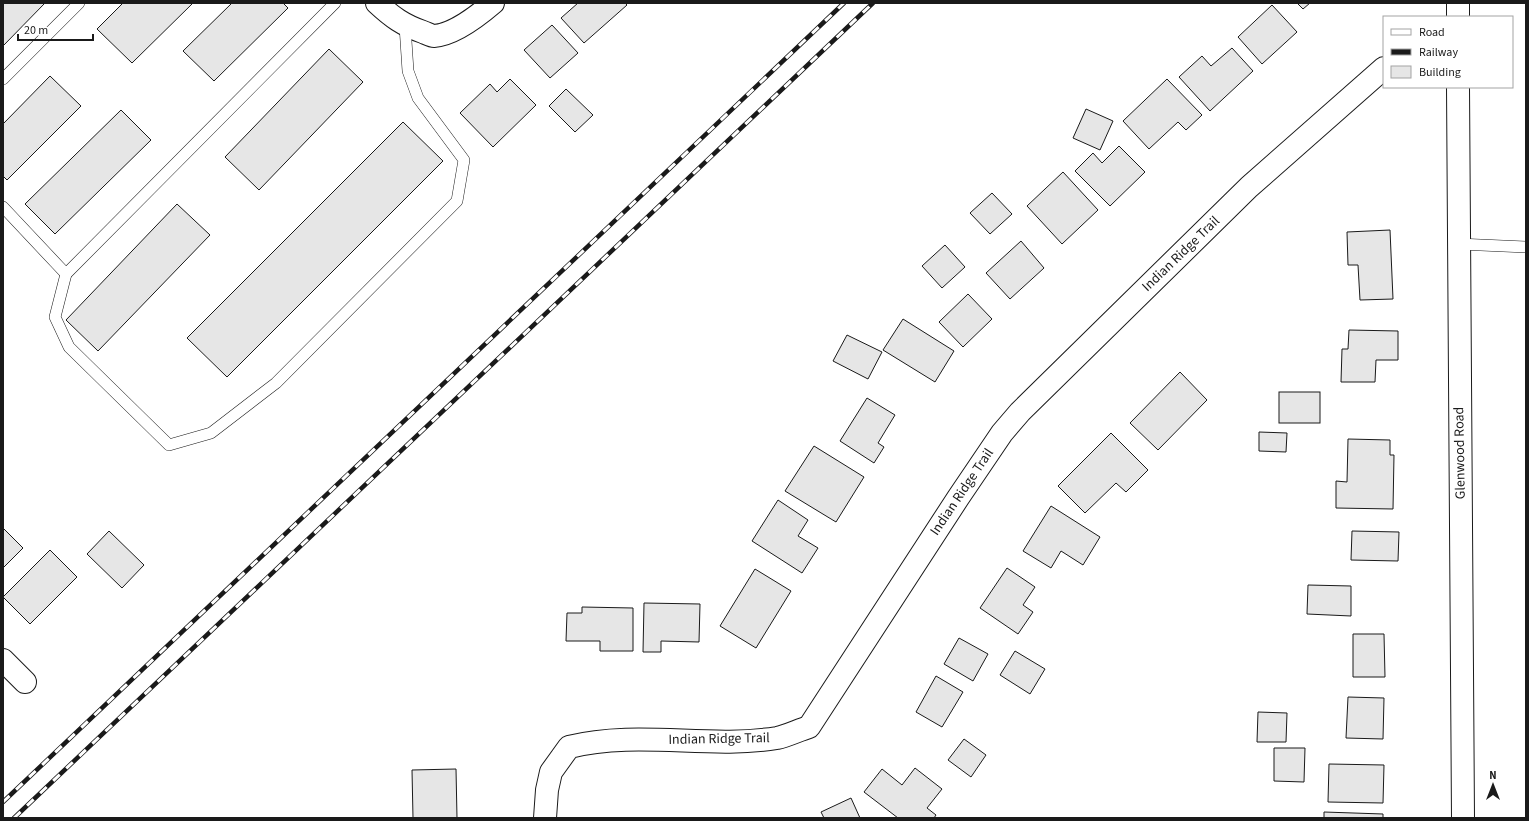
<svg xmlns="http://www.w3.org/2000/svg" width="1529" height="821" font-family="'Source Sans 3',sans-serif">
  <rect width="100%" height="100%" fill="#fff"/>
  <g fill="#e6e6e6" stroke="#1a1a1a">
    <path d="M3 3H45L3 46Z"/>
    <path d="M123 3H193L132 63 97 29Z"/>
    <path d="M232 3H283L288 8 214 81 183 51Z"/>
    <path d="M578 3H625L627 5 584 43 561 18Z"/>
    <path d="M1297 3H1310L1303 9Z"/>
    <path d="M1272 5 1297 32 1262 64 1238 37Z"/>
    <path d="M552 25 578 53 550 78 524 50Z"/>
    <path d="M1232 48 1253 71 1210 111 1179 77 1202 56 1211 66Z"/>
    <path d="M329 49 363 82 259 190 225 157Z"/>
    <path d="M50 76 81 106 7 180 3 176V124Z"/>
    <path d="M510 79 536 105 493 147 460 113 490 84 497 92Z"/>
    <path d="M1167 79 1202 115 1186 130 1178 122 1149 149 1123 121Z"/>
    <path d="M566 89 593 115 575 132 549 106Z"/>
    <path d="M1086 109 1113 121 1100 150 1073 138Z"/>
    <path d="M121 110 151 140 55 234 25 204Z"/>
    <path d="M403 122 443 161 227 377 187 338Z"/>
    <path d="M1119 146 1145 172 1110 206 1075 171 1093 153 1102 163Z"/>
    <path d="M1063 172 1098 210 1062 244 1027 206Z"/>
    <path d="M992 193 1012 214 990 234 970 213Z"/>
    <path d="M177 204 210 235 98 351 66 320Z"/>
    <path d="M1390 230 1393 299 1360 300 1358 265H1348L1347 232Z"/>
    <path d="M1021 241 1044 268 1010 299 986 273Z"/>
    <path d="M945 245 965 267 942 288 922 266Z"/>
    <path d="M968 294 992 319 963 347 939 322Z"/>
    <path d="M903 319 954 351 935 382 883 350Z"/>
    <path d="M1349 330 1398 331V360H1376L1375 382H1341L1342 349H1348Z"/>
    <path d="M847 335 882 352 868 379 833 361Z"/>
    <path d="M1180 372 1207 400 1158 450 1130 423Z"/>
    <rect x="1279" y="392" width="41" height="31"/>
    <path d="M867 398 895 415 878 443 884 447 874 463 840 441Z"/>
    <path d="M1259 432 1287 433 1286 452 1259 451Z"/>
    <path d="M1111 433 1148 470 1126 492 1116 483 1085 513 1058 486Z"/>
    <path d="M1348 439 1390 440V455H1394L1393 509 1336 508V481L1347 482Z"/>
    <path d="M814 446 864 477 836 522 785 491Z"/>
    <path d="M778 500 808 520 798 536 818 548 802 573 752 541Z"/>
    <path d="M1051 506 1100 537 1083 565 1061 551 1051 568 1023 551Z"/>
    <path d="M3 528 23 548 3 568Z"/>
    <path d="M109 531 144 565 122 588 87 554Z"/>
    <path d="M1352 531 1399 532 1398 561 1351 560Z"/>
    <path d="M50 550 77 577 30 624 3 597Z"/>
    <path d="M1007 568 1035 587 1023 605 1033 612 1018 634 980 608Z"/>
    <path d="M755 569 791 591 756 648 720 626Z"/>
    <path d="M1308 585 1351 586V616L1307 614Z"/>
    <path d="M644 603 700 604 699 642 661 641V652H643Z"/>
    <path d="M582 607 633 608V651H600V641H566L567 613H582Z"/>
    <path d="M1353 634H1384L1385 677H1353Z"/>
    <path d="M959 638 988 654 973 681 944 664Z"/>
    <path d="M1015 651 1045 669 1030 694 1000 675Z"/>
    <path d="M936 676 963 692 942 727 916 712Z"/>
    <path d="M1348 697 1384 698 1383 739 1346 738Z"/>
    <path d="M1258 712 1287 713 1286 742H1257Z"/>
    <path d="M964 739 986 755 971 777 948 760Z"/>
    <path d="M1274 748H1305L1304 782 1274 781Z"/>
    <path d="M1329 764 1384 765 1383 803 1328 802Z"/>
    <path d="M915 768 942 789 927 808 936 815 934 818H898L864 792 882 769 902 785Z"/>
    <path d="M456 769 457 818H413L412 770Z"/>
    <path d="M851 798 860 818H824L821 812Z"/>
    <path d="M1324 812 1383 814V818H1324Z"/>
  </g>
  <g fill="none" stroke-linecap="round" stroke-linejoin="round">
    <g stroke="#1a1a1a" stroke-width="12">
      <g id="lane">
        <path d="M3 79 79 3"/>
        <path d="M3 207 66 274 335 3"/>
        <path d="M1458 244 1526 247"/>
        <path d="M66 274 55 317 69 347 169 445 211 433 276 383 457 201 464 160 418 98 408 71 405 26"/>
      </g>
    </g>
    <g stroke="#1a1a1a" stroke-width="24">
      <g id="street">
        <path d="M377 3C392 17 403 25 423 32 426 33 431 36 434 36 453 35 479 15 493 3"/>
        <path d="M3 660 25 682"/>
        <path d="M545 818 547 790 551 772 569 747C638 730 708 749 777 738 787 736 799 730 809 727L958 498 1002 433 1020 412 1249 187 1384 68"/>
      </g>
    </g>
    <g stroke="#1a1a1a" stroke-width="24">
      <g id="secondary">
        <path d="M1458 3V17"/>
        <path d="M1458 87 1463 818"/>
      </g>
    </g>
    <use href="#lane" stroke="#fff" stroke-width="11"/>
    <use href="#street" stroke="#fff" stroke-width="22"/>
    <use href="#secondary" stroke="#fff" stroke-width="22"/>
    <g stroke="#1a1a1a" stroke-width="4.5">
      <g id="rail">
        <path d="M3 802 844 3"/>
        <path d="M14 818 873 3"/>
      </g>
    </g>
    <use href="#rail" stroke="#fff" stroke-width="3" stroke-dasharray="9" stroke-linecap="butt"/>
  </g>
  <g text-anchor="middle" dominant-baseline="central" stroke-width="3" stroke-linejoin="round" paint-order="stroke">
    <g font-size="14" fill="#1a1a1a" stroke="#fff">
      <text transform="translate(1181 254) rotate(-44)">Indian Ridge Trail</text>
      <text transform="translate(1460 453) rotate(-91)">Glenwood Road</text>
      <text transform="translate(962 492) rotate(-56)">Indian Ridge Trail</text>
      <text transform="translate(719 739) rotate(-1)">Indian Ridge Trail</text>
    </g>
  </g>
  <rect width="1529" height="821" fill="none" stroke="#1a1a1a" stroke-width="8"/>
  <rect x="1383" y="16" width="130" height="72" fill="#ffffff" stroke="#a3a3a3"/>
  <rect x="1391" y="29" width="20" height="6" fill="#ffffff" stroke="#a3a3a3"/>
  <text x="1419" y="36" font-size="12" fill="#1a1a1a">Road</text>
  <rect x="1391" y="49" width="20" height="6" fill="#1a1a1a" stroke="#a3a3a3"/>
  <text x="1419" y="56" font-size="12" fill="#1a1a1a">Railway</text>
  <rect x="1391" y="66" width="20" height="12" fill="#e6e6e6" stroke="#a3a3a3"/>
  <text x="1419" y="76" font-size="12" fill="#1a1a1a">Building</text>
  <g transform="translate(1493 785)" stroke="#ffffff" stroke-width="3" paint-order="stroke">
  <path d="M0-3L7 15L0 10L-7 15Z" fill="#1a1a1a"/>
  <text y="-6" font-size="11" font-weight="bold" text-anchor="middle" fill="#1a1a1a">N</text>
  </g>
  <path d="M18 34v6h75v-6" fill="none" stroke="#1a1a1a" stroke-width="2"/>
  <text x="24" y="34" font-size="12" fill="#1a1a1a" stroke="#ffffff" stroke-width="3" paint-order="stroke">20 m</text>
</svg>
